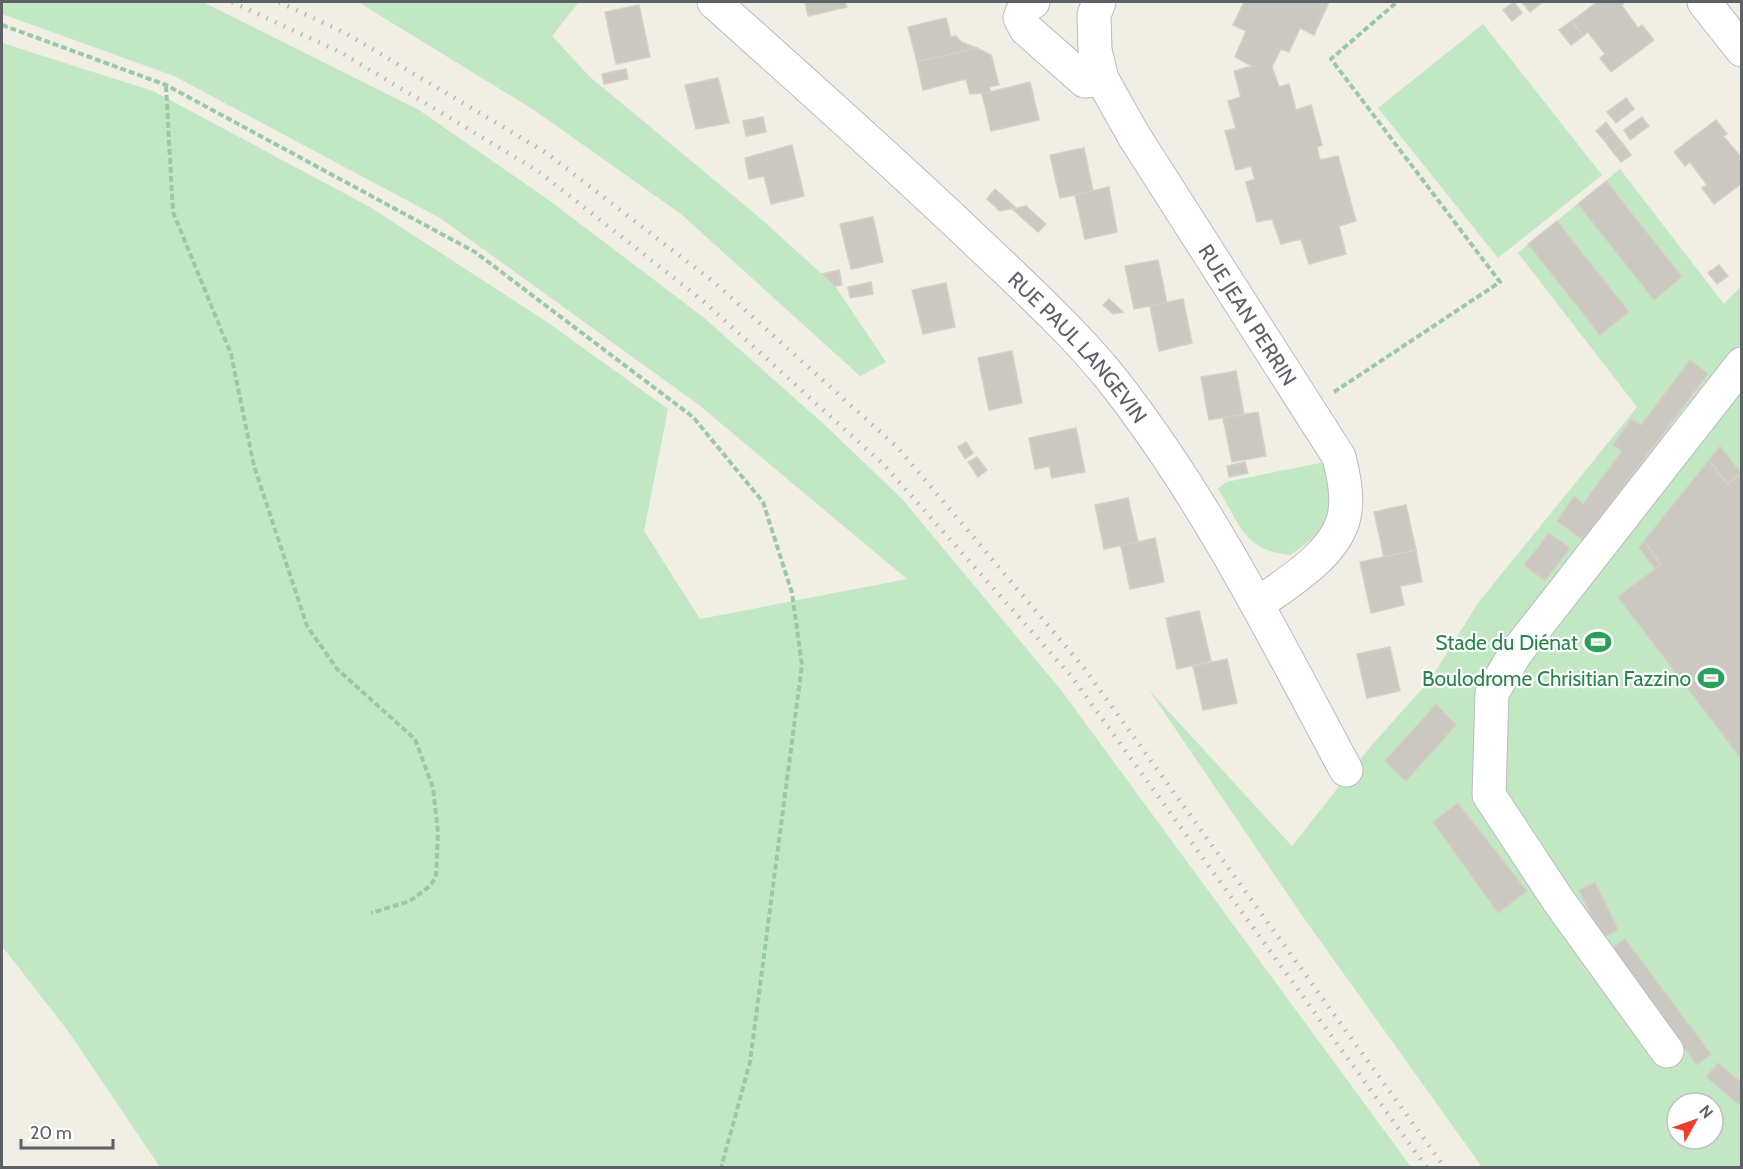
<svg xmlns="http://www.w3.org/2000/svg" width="1743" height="1169" font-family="Cabin,sans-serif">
  <rect width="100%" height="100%" fill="#f0eee5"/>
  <g fill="#c1e8c2" fill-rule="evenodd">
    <path d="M2 2H203L419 110 550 201 703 317 826 426 903 500 1061 690 1411 1167H160L68 1031 2 946V43L153 91 370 207 547 322 668 409 644 531 700 619 907 579 699 405 440 218 174 76 2 14Z"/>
    <path d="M358 2H579L552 36 590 77 760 218 835 286 886 362 860 376 681 214 531 108Z"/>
    <path d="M1483 24 1602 175 1498 258 1378 108Z"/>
    <path d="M1620 169 1724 304 1741 286V1167H1482L1301 914 1149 690 1292 846 1371 746 1430 680 1478 603 1637 407 1518 253ZM1677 1103H1713V1139H1677Z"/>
    <path d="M1325 462C1342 502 1326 533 1290 555 1244 551 1240 524 1218 489L1226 482Z"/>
  </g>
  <g fill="#cbc8c2" stroke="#d5d0c3" stroke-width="1.5">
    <path d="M805 2H845L847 7 808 16Z"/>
    <path d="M1244 2H1329L1314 35 1300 28 1289 52 1281 49 1272 67 1279 87 1289 84 1296 110 1311 105 1322 145 1317 147 1320 160 1338 156 1356 221 1339 226 1346 254 1309 264 1301 239 1281 244 1272 219 1257 222 1246 182 1255 179 1251 166 1236 170 1225 131 1236 128 1228 101 1241 97 1234 71 1252 66 1235 57 1246 31 1233 25Z"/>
    <path d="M1514 2 1522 13 1512 21 1503 10Z"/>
    <path d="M1522 2H1543L1530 12Z"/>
    <path d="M1597 2H1624L1622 6 1638 28 1642 25 1654 40 1611 72 1600 58 1605 54 1588 32 1583 36 1572 21Z"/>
    <path d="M639 5 650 57 616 64 605 12Z"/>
    <path d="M946 18 951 37 956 36 961 42 977 48 917 62 908 27Z"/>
    <path d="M1572 21 1583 36 1571 45 1559 30Z"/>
    <path d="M977 48 991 55 999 85 989 87 991 92 970 94 966 79 923 90 917 62Z"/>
    <path d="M626 69 628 79 604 84 602 74Z"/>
    <path d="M718 78 729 123 696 129 685 85Z"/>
    <path d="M1030 82 1039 120 991 131 982 94Z"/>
    <path d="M1626 98 1634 109 1616 123 1607 112Z"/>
    <path d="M763 117 766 132 746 136 743 121Z"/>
    <path d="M1642 117 1649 126 1630 140 1624 130Z"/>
    <path d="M1716 120 1727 134 1723 136 1742 158V183L1714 204 1702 188 1707 185 1690 162 1685 166 1674 152Z"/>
    <path d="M1606 122 1614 133 1604 140 1596 131Z"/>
    <path d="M1614 133 1623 144 1613 152 1604 140Z"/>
    <path d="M1623 144 1631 155 1621 162 1613 152Z"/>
    <path d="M792 145 804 196 771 204 764 176 749 179 745 158Z"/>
    <path d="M1084 148 1093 191 1060 198 1050 155Z"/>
    <path d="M1606 181 1682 277 1654 300 1578 204Z"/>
    <path d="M1109 187 1117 232 1085 239 1075 195Z"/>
    <path d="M995 189 1016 208 1000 211 987 199Z"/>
    <path d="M1026 206 1046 224 1038 232 1012 209Z"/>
    <path d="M873 217 883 262 851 269 840 224Z"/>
    <path d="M1557 221 1629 312 1600 335 1528 244Z"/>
    <path d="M1158 260 1167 303 1134 309 1125 266Z"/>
    <path d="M1719 265 1728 276 1717 284 1708 273Z"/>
    <path d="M839 270 842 285 835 286 822 274Z"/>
    <path d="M871 282 873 294 850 298 848 287Z"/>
    <path d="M946 283 955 327 923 334 912 290Z"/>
    <path d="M1109 299 1123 312 1113 314 1103 305Z"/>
    <path d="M1183 299 1192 343 1159 351 1150 306Z"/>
    <path d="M1012 351 1022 403 989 410 978 358Z"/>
    <path d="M1690 360 1708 374 1583 540 1557 521 1574 496 1583 504 1622 451 1613 445 1631 419 1641 425Z"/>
    <path d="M1236 371 1244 414 1209 420 1201 377Z"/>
    <path d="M1258 412 1266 456 1232 462 1223 418Z"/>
    <path d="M1076 428 1085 472 1052 478 1049 466 1035 469 1029 438Z"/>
    <path d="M966 442 973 453 965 459 958 447Z"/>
    <path d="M1720 446 1741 473 1727 484 1709 460Z"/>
    <path d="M977 457 987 470 978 477 968 462Z"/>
    <path d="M1709 460 1727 484 1742 474V760L1618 597 1661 564 1644 541Z"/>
    <path d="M1245 462 1248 473 1229 477 1227 466Z"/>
    <path d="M1128 498 1138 542 1104 549 1095 505Z"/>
    <path d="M1406 505 1416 550 1384 557 1374 512Z"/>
    <path d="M1549 533 1570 548 1545 581 1524 565Z"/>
    <path d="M1155 538 1164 582 1130 589 1121 546Z"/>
    <path d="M1644 541 1661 564 1655 569 1639 548Z"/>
    <path d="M1416 550 1422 582 1400 586 1404 605 1371 613 1360 562Z"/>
    <path d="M1199 611 1211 661 1177 669 1166 618Z"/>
    <path d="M1390 647 1400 691 1367 698 1357 654Z"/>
    <path d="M1227 659 1237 703 1203 710 1193 666Z"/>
    <path d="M1436 704 1456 725 1406 781 1385 761Z"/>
    <path d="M1458 803 1527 891 1498 913 1433 822Z"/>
    <path d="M1595 882 1618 930 1602 938 1579 890Z"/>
    <path d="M1625 939 1711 1054 1697 1065 1610 950Z"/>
    <path d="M1718 1063 1742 1083V1107L1706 1077Z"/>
  </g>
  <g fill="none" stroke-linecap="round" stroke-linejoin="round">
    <g stroke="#b8bbbf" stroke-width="35">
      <g id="minor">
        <path id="s1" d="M714 2C802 81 890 159 975 240 1019 282 1072 330 1110 377 1205 497 1274 636 1346 770"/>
        <path d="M1033 2 1024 8 1020 18 1026 29 1085 81 1102 79"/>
        <path id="s2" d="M1099 2 1094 15 1095 50 1102 79 1134 136 1339 457C1344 477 1349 500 1343 521 1331 558 1286 583 1257 605"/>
        <path d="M1704 2 1742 50"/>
        <path d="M1667 1051 1558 900 1489 795 1492 693 1515 654 1742 364"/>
      </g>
    </g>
    <g stroke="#9ac9a8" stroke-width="4" stroke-dasharray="6 3" stroke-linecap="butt">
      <path d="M2 25 166 85 475 252 693 417 763 502 792 593 802 665 750 1062 721 1168"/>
      <path d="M166 86 173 212 231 354 254 466 307 626 337 669 415 739 433 788 438 832 436 877 430 886 410 901 371 913"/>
      <path d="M1334 392 1500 282 1331 59 1397 2"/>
    </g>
    <use href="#minor" stroke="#fff" stroke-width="33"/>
    <g stroke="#b6b7b7" stroke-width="4.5" stroke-dasharray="1.5 8" stroke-linecap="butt">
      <path d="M232 2 342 53 538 171 702 300 885 466 1072 677 1427 1168"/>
      <path d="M279 2 347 34 545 152 715 283 897 447 1084 668 1445 1168"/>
    </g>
  </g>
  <defs>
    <g id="stadium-bare" transform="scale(2.07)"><path d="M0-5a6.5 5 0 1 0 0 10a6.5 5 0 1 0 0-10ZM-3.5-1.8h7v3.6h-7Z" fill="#2e9e5b" stroke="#fff" stroke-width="2.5" paint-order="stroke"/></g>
  </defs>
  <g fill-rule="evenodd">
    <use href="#stadium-bare" x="1598" y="642"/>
    <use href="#stadium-bare" x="1711" y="678"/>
  </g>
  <g text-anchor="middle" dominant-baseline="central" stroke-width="4.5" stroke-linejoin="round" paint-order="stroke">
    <g font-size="21" fill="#5d6166" stroke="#fff">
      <text stroke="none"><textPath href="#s2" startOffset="356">RUE JEAN PERRIN</textPath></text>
      <text stroke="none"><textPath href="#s1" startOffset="502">RUE PAUL LANGEVIN</textPath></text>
    </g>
    <g font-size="21" fill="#27864d" stroke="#fff" text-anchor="end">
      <text x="1578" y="642">Stade du Diénat</text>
      <text x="1691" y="678">Boulodrome Chrisitian Fazzino</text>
    </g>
  </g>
  <rect width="1743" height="1169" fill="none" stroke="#5d6166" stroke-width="6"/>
  <g transform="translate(1695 1121) rotate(50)"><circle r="28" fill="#ffffff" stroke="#bec0c2" stroke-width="1.5"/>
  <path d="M0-4.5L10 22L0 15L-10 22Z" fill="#ee3f2d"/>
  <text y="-9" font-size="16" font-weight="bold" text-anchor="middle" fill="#5d6166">N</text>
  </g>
  <path d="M21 1139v9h92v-9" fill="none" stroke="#5d6166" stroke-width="3"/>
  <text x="30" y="1139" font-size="18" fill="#5d6166" stroke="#ffffff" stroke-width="4.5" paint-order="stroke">20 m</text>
</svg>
